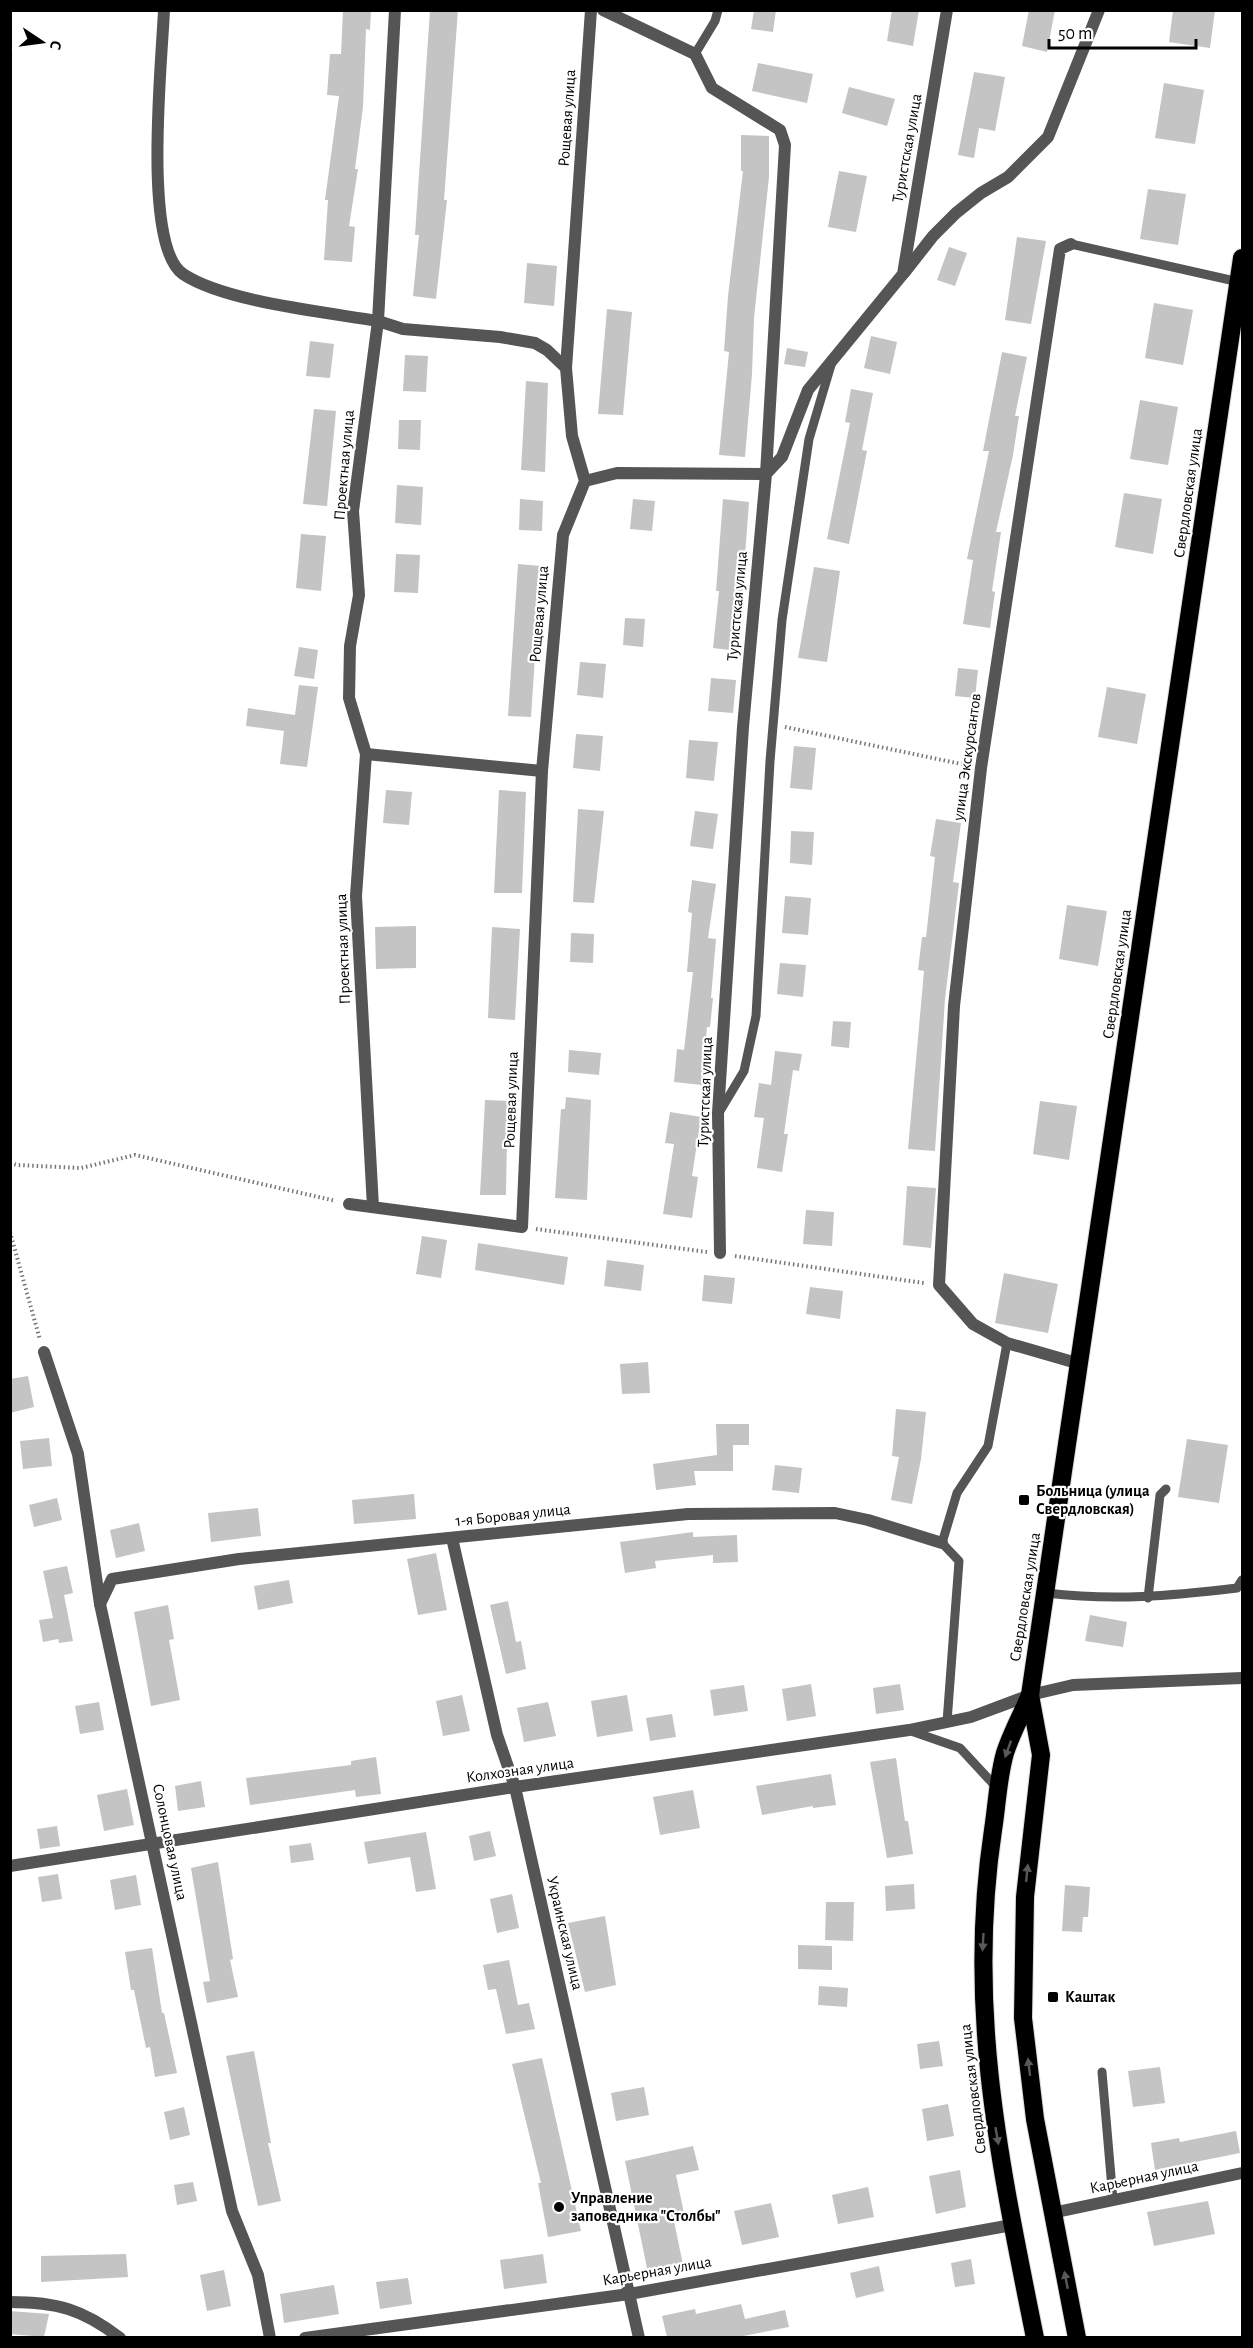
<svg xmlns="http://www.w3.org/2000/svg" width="1253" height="2348" font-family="'Alegreya Sans',sans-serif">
  <rect width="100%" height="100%" fill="#fff"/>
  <g fill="#c4c4c4">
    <path d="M343 10H371L370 30 366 29 363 107 355 169H358L349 226 355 227 352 262 324 260 328 200H325L339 96 327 95 330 54H341Z"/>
    <path d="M430 10H458L444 200H447L436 299 413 296 419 235H415Z"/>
    <path d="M754 10H776L773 32 751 29Z"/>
    <path d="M892 10H919L913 46 887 41Z"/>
    <path d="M1029 10H1055L1047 52 1022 46Z"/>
    <path d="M1173 10H1215L1210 48 1169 42Z"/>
    <path d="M758 63 813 74 807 103 752 91Z"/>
    <path d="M974 72 1005 77 995 131 979 128 974 158 958 155Z"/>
    <path d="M1164 83 1204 90 1195 144 1155 138Z"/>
    <path d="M849 87 895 99 887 126 842 113Z"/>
    <path d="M741 135 769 136V177L754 318 752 374 745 457 719 455 729 352 724 351 728 296 743 171H741Z"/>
    <path d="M839 171 867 176 856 232 828 227Z"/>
    <path d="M1148 189 1186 194 1178 245 1140 239Z"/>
    <path d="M1017 237 1046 241 1031 324 1005 320Z"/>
    <path d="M949 247 967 253 955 286 937 280Z"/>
    <path d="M527 263 557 266 554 306 524 303Z"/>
    <path d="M1154 303 1193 310 1183 365 1145 358Z"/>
    <path d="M607 309 632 312 623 415 598 414Z"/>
    <path d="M871 336 897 342 890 374 864 368Z"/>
    <path d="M310 341 334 344 330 378 306 376Z"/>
    <path d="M787 348 808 352 805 367 784 364Z"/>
    <path d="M1002 352 1027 357 1015 416H1019L1013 455 996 532H1001L992 591 995 592 990 628 963 624 973 560 967 559 989 451H983Z"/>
    <path d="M405 355 428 356 426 392 403 391Z"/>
    <path d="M526 381 548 383 545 472 521 470Z"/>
    <path d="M851 389 873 393 862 450 867 451 849 544 827 539 850 423 845 422Z"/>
    <path d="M1140 400 1178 407 1168 465 1130 459Z"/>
    <path d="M314 409 336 411 327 506 303 504Z"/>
    <path d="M399 420H421L420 450 398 449Z"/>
    <path d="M397 485 423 487 421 525 395 523Z"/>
    <path d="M1124 493 1162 499 1153 554 1115 547Z"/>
    <path d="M520 499 543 501 542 531 519 530Z"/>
    <path d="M633 499 655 501 652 531 630 529Z"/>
    <path d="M723 499 749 502 738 651 713 648 719 591H716Z"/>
    <path d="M301 534 326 536 321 591 296 588Z"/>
    <path d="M396 554 420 555 418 593 394 592Z"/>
    <path d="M518 564 541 566 531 717 508 716Z"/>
    <path d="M814 567 840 571 827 662 798 658Z"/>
    <path d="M625 618 645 619 643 647 623 645Z"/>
    <path d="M299 647 318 650 314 679 294 676Z"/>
    <path d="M580 662 606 664 603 698 577 695Z"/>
    <path d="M958 668 978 670 975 698 955 696Z"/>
    <path d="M711 678 736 680 733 713 708 711Z"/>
    <path d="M299 685 318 687 307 767 280 764 284 731 246 726 248 708 295 715Z"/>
    <path d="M1107 687 1146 694 1137 744 1098 737Z"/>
    <path d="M576 734 603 736 600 771 573 768Z"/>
    <path d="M689 740 718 742 714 781 686 778Z"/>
    <path d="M794 746 816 748 812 790 790 788Z"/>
    <path d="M386 790 412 792 409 825 383 823Z"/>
    <path d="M499 790 526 792 522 893H494Z"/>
    <path d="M578 809 604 811 594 903 573 902Z"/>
    <path d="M695 811 718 814 713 849 690 846Z"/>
    <path d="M936 819 961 823 953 882 959 883 945 999 935 1151 908 1149 924 971 918 970 922 937H926L935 857 930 856Z"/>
    <path d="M791 831 814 832 812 865 790 863Z"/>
    <path d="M692 880 716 884 708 938 716 939 711 998H713L710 1027H707L702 1085 674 1082 677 1049 684 1050 693 972H687L692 913 688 912Z"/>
    <path d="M785 896 811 898 808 935 782 933Z"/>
    <path d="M1067 905 1107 911 1098 966 1059 959Z"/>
    <path d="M416 926V968L376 969 375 927Z"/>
    <path d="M492 927 520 929 515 1020 488 1018Z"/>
    <path d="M571 933 594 934 593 963 570 962Z"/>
    <path d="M780 963 806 965 803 997 777 994Z"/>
    <path d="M833 1021 851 1022 849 1048 831 1046Z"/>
    <path d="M569 1050 601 1053 599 1075 568 1072Z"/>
    <path d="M775 1051 802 1054 799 1071 793 1070 784 1134H788L782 1172 757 1168 764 1118 754 1117 759 1083 771 1085Z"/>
    <path d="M566 1097 591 1100 587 1200 555 1198 561 1109H565Z"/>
    <path d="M485 1100 512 1101 511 1137H507L506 1195H480Z"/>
    <path d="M1040 1101 1077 1106 1069 1160 1033 1154Z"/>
    <path d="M670 1112 701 1117 692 1176 698 1177 692 1218 663 1214 674 1144 665 1143Z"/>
    <path d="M907 1186 936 1188 931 1248 903 1245Z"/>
    <path d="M806 1210 834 1212 832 1246 803 1244Z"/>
    <path d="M422 1236 447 1240 441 1278 416 1274Z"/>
    <path d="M478 1243 568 1257 564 1285 475 1270Z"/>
    <path d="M607 1260 644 1265 641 1291 604 1286Z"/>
    <path d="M1004 1273 1058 1284 1048 1333 995 1323Z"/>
    <path d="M704 1275 735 1278 732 1304 702 1301Z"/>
    <path d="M810 1287 843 1291 840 1319 806 1314Z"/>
    <path d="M648 1362 650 1393 622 1394 620 1364Z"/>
    <path d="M28 1376 34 1407 10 1413V1379Z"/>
    <path d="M896 1409 926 1412 921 1459 912 1504 891 1500 899 1457 892 1456Z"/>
    <path d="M716 1424H749V1445H733V1471H694L696 1485 656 1490 653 1464 717 1455Z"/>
    <path d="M49 1438 52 1466 23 1469 20 1441Z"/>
    <path d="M1187 1439 1228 1445 1219 1503 1178 1497Z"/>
    <path d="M775 1465 802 1468 799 1493 772 1490Z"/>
    <path d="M414 1494 416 1519 354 1524 352 1500Z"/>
    <path d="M57 1498 62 1520 34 1527 29 1505Z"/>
    <path d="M258 1508 261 1536 211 1542 208 1513Z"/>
    <path d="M139 1523 145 1551 116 1558 110 1530Z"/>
    <path d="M693 1532V1537L737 1535 738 1562 713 1563V1555L655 1561 656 1568 625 1573 620 1542Z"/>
    <path d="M436 1553 447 1610 418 1615 407 1559Z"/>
    <path d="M67 1566 73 1593 64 1595 73 1641 59 1643 58 1639 43 1642 39 1620 53 1618 43 1571Z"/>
    <path d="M289 1580 293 1603 258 1610 254 1586Z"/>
    <path d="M508 1601 516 1642 521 1641 526 1669 506 1674 490 1605Z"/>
    <path d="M168 1605 174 1639 169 1640 180 1700 151 1706 134 1612Z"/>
    <path d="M1090 1615 1127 1622 1123 1647 1085 1641Z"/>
    <path d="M811 1684 816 1716 787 1721 782 1689Z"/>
    <path d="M900 1684 904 1710 876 1714 873 1688Z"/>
    <path d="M744 1685 748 1711 714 1716 710 1690Z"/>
    <path d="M462 1695 470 1731 443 1736 436 1701Z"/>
    <path d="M627 1695 633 1731 597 1737 591 1701Z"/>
    <path d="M99 1702 104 1730 80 1734 75 1706Z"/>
    <path d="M548 1702 556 1736 524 1742 517 1708Z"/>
    <path d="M672 1714 676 1737 650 1741 646 1718Z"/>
    <path d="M376 1757 381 1794 356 1797 355 1790 250 1805 246 1778 351 1765V1761Z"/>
    <path d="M896 1758 905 1821H908L913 1854 887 1858 870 1762Z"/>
    <path d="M831 1774 836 1805 813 1808V1806L762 1815 756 1786Z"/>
    <path d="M201 1781 205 1807 178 1811 175 1786Z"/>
    <path d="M127 1789 134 1825 104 1831 97 1795Z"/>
    <path d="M693 1790 700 1828 660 1835 653 1797Z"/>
    <path d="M57 1826 60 1846 40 1849 37 1829Z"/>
    <path d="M490 1831 496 1856 474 1861 469 1836Z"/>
    <path d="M426 1832 436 1889 416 1892 410 1857 368 1864 364 1842Z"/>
    <path d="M311 1843 314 1860 291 1863 289 1846Z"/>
    <path d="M218 1862 233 1959 230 1960 238 1997 207 2003 203 1982 210 1981 191 1868Z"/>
    <path d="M58 1874 62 1899 42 1902 38 1877Z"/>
    <path d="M136 1875 141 1905 115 1910 110 1880Z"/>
    <path d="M914 1884 915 1909 886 1911 885 1886Z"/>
    <path d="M1065 1885 1090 1887 1088 1917H1083L1082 1932 1062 1931Z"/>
    <path d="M512 1894 519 1928 497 1933 490 1899Z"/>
    <path d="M826 1902H854L853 1941 825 1940Z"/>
    <path d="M605 1916 616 1985 585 1992 568 1923Z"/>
    <path d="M798 1945 832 1946V1970L798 1969Z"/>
    <path d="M152 1948 162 2013H164L177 2073 155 2077 150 2047 146 2048 134 1990H131L125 1952Z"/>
    <path d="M509 1960 518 2005 529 2003 535 2029 506 2034 496 1989 488 1990 483 1965Z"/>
    <path d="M819 1986 848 1988 847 2007 818 2005Z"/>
    <path d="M939 2041 943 2066 920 2069 917 2044Z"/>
    <path d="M254 2051 271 2143H268L281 2201 258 2206 226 2056Z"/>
    <path d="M542 2058 581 2231 548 2237 538 2183H541L512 2064Z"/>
    <path d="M1160 2067 1165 2103 1133 2107 1128 2071Z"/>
    <path d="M644 2087 649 2115 616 2121 611 2093Z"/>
    <path d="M948 2104 954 2136 927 2141 922 2109Z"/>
    <path d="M184 2107 190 2135 170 2140 164 2112Z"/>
    <path d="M1236 2131 1240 2153 1155 2170 1151 2143 1179 2138 1180 2142Z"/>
    <path d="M693 2146 699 2170 676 2175 684 2213 673 2216 683 2265 648 2273 625 2161Z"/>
    <path d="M960 2170 966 2207 936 2214 929 2176Z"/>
    <path d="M193 2182 197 2201 177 2205 174 2185Z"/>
    <path d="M868 2187 874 2217 838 2224 832 2195Z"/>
    <path d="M1208 2201 1215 2234 1154 2246 1147 2212Z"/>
    <path d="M771 2203 779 2237 742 2245 734 2211Z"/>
    <path d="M126 2254 128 2277 41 2282V2256Z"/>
    <path d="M543 2254 547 2283 504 2289 500 2260Z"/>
    <path d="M971 2259 975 2284 955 2287 951 2263Z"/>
    <path d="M879 2266 884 2291 856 2298 850 2273Z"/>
    <path d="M224 2270 231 2306 207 2311 200 2275Z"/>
    <path d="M408 2278 412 2304 380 2309 376 2282Z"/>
    <path d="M334 2285 339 2314 284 2323 280 2294Z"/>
    <path d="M741 2304 745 2319 785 2310 789 2327 738 2337H667L662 2316 695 2309 696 2314Z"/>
    <path d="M10 2311 49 2314 44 2337 10 2334Z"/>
  </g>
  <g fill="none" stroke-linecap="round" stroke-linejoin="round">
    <g stroke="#dbdbdb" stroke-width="20">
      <g id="highway">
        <path d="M1030 1695 1041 1755 1025 1897 1023 2018 1035 2119 1077 2338"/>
        <path d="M1035 2338C1000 2163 966 2009 993 1830 997 1805 998 1777 1005 1753 1011 1734 1022 1714 1030 1695L1242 258"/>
      </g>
    </g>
    <g stroke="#777" stroke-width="4" stroke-dasharray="1.5 3" stroke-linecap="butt">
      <path d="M785 727 966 765"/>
      <path d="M10 1163 17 1165 81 1168 135 1155 336 1201"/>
      <path d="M536 1229 707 1252"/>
      <path d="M10 1232 40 1340"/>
      <path d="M735 1256 924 1283"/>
    </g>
    <g stroke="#555" stroke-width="9">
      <path d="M695 54 715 21 718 10"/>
      <path d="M1071 244 1239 282"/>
      <path d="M720 1111 744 1071 756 1016 770 761 782 620 809 439 831 365"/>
      <path d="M1046 1593C1115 1601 1169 1596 1237 1588L1242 1580"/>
      <path d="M1148 1598 1160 1495 1166 1489"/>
      <path d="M947 1722 959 1561 942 1543 957 1493 988 1446 1007 1343"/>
      <path d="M911 1731 960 1748 997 1788"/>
      <path d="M1102 2072 1113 2200"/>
    </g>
    <g stroke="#555" stroke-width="12">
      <path d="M164 10C162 61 142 246 183 274 225 302 325 312 378 321L403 329 500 337 535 343 547 350 566 368"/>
      <path d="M1071 244 1060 249 981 768 954 1006 939 1285 973 1324 1007 1343 1080 1364"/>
      <path d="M904 273 933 236 956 213 981 193 1008 177 1048 137 1099 10"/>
      <path d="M585 481 617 473 766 474 785 145 780 130 712 88 695 54 603 10"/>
      <path d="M366 754 542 771"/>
      <path d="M349 1204 522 1227 542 771 563 535 585 481 572 436 566 368 591 10"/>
      <path d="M373 1207 356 896 366 754 349 698 350 646 359 595 353 511 378 321 395 10"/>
      <path d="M720 1253 718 1113 743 727 766 474 782 457 808 390 903 274 947 10"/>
      <path d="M44 1352 78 1454 100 1604 232 2211 258 2275 270 2338"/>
      <path d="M452 1538 497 1735 515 1787 639 2338"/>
      <path d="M100 1604 112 1579 239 1559 688 1514 835 1513 868 1520 942 1543"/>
      <path d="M10 1866 515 1787 909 1730 971 1717 1030 1695 1073 1685 1242 1678"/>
      <path d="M1052 2213 1242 2173"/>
      <path d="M10 2302C56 2302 83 2309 120 2338"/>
      <path d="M305 2338 629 2294 1012 2225"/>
    </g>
    <use href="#highway" stroke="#000" stroke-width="18"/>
  </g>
  <defs><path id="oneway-solid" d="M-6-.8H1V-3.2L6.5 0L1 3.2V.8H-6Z" transform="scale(1.5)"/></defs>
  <g fill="#595959">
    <use href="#oneway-solid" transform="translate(1008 1749) rotate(110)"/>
    <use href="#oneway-solid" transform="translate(1027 1873) rotate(-84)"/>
    <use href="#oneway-solid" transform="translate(983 1942) rotate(93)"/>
    <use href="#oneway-solid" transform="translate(1029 2067) rotate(-97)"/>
    <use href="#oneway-solid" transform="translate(997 2136) rotate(80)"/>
    <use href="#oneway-solid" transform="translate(1066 2280) rotate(-101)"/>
  </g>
  <g fill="#000" stroke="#fff" stroke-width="2">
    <rect x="1018" y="1494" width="12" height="12" rx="3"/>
    <rect x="1047" y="1991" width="12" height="12" rx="3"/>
    <circle cx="559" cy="2207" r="6"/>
  </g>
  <g text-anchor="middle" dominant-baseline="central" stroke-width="4.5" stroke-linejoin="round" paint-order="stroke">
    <g font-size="16" fill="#000" stroke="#fff">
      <text transform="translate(567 118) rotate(-86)">Рощевая улица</text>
      <text transform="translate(907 148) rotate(-80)">Туристская улица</text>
      <text transform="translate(344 465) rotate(-85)">Проектная улица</text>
      <text transform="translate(1188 493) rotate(-82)">Свердловская улица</text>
      <text transform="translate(737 606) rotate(-85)">Туристская улица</text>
      <text transform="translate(539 614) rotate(-85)">Рощевая улица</text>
      <text transform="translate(967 757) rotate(-82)">улица Экскурсантов</text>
      <text transform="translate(343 949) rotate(-92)">Проектная улица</text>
      <text transform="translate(1117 974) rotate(-82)">Свердловская улица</text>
      <text transform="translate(705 1092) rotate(-88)">Туристская улица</text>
      <text transform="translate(511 1100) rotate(-88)">Рощевая улица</text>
      <text transform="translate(513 1515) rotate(-6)">1-я Боровая улица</text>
      <text transform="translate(1025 1597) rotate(-81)">Свердловская улица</text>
      <text transform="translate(520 1770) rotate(-8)">Колхозная улица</text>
      <text transform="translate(170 1842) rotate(78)">Солонцовая улица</text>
      <text transform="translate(565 1933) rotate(77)">Украинская улица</text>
      <text transform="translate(973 2089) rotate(-97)">Свердловская улица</text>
      <text transform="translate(1144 2177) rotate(-12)">Карьерная улица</text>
      <text transform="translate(657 2271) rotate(-10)">Карьерная улица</text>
    </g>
    <g font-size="16" font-weight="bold" fill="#000" stroke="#fff" text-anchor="start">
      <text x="1036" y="1491">Больница (улица<tspan x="1036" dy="18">Свердловская)</tspan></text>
      <text x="1065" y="1997">Каштак</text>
      <text x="571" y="2198">Управление<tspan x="571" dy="18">заповедника "Столбы"</tspan></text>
    </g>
  </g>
  <rect width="1253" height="2348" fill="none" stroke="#000000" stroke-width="24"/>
  <g transform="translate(42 42) rotate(103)" stroke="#ffffff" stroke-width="4.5" paint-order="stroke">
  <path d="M0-4.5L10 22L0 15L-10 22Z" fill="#000000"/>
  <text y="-9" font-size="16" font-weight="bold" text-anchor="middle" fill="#000000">С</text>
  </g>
  <path d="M1049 39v9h147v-9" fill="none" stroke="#000000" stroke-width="3"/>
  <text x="1058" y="39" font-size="18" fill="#000000" stroke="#ffffff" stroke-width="4.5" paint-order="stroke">50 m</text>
</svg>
